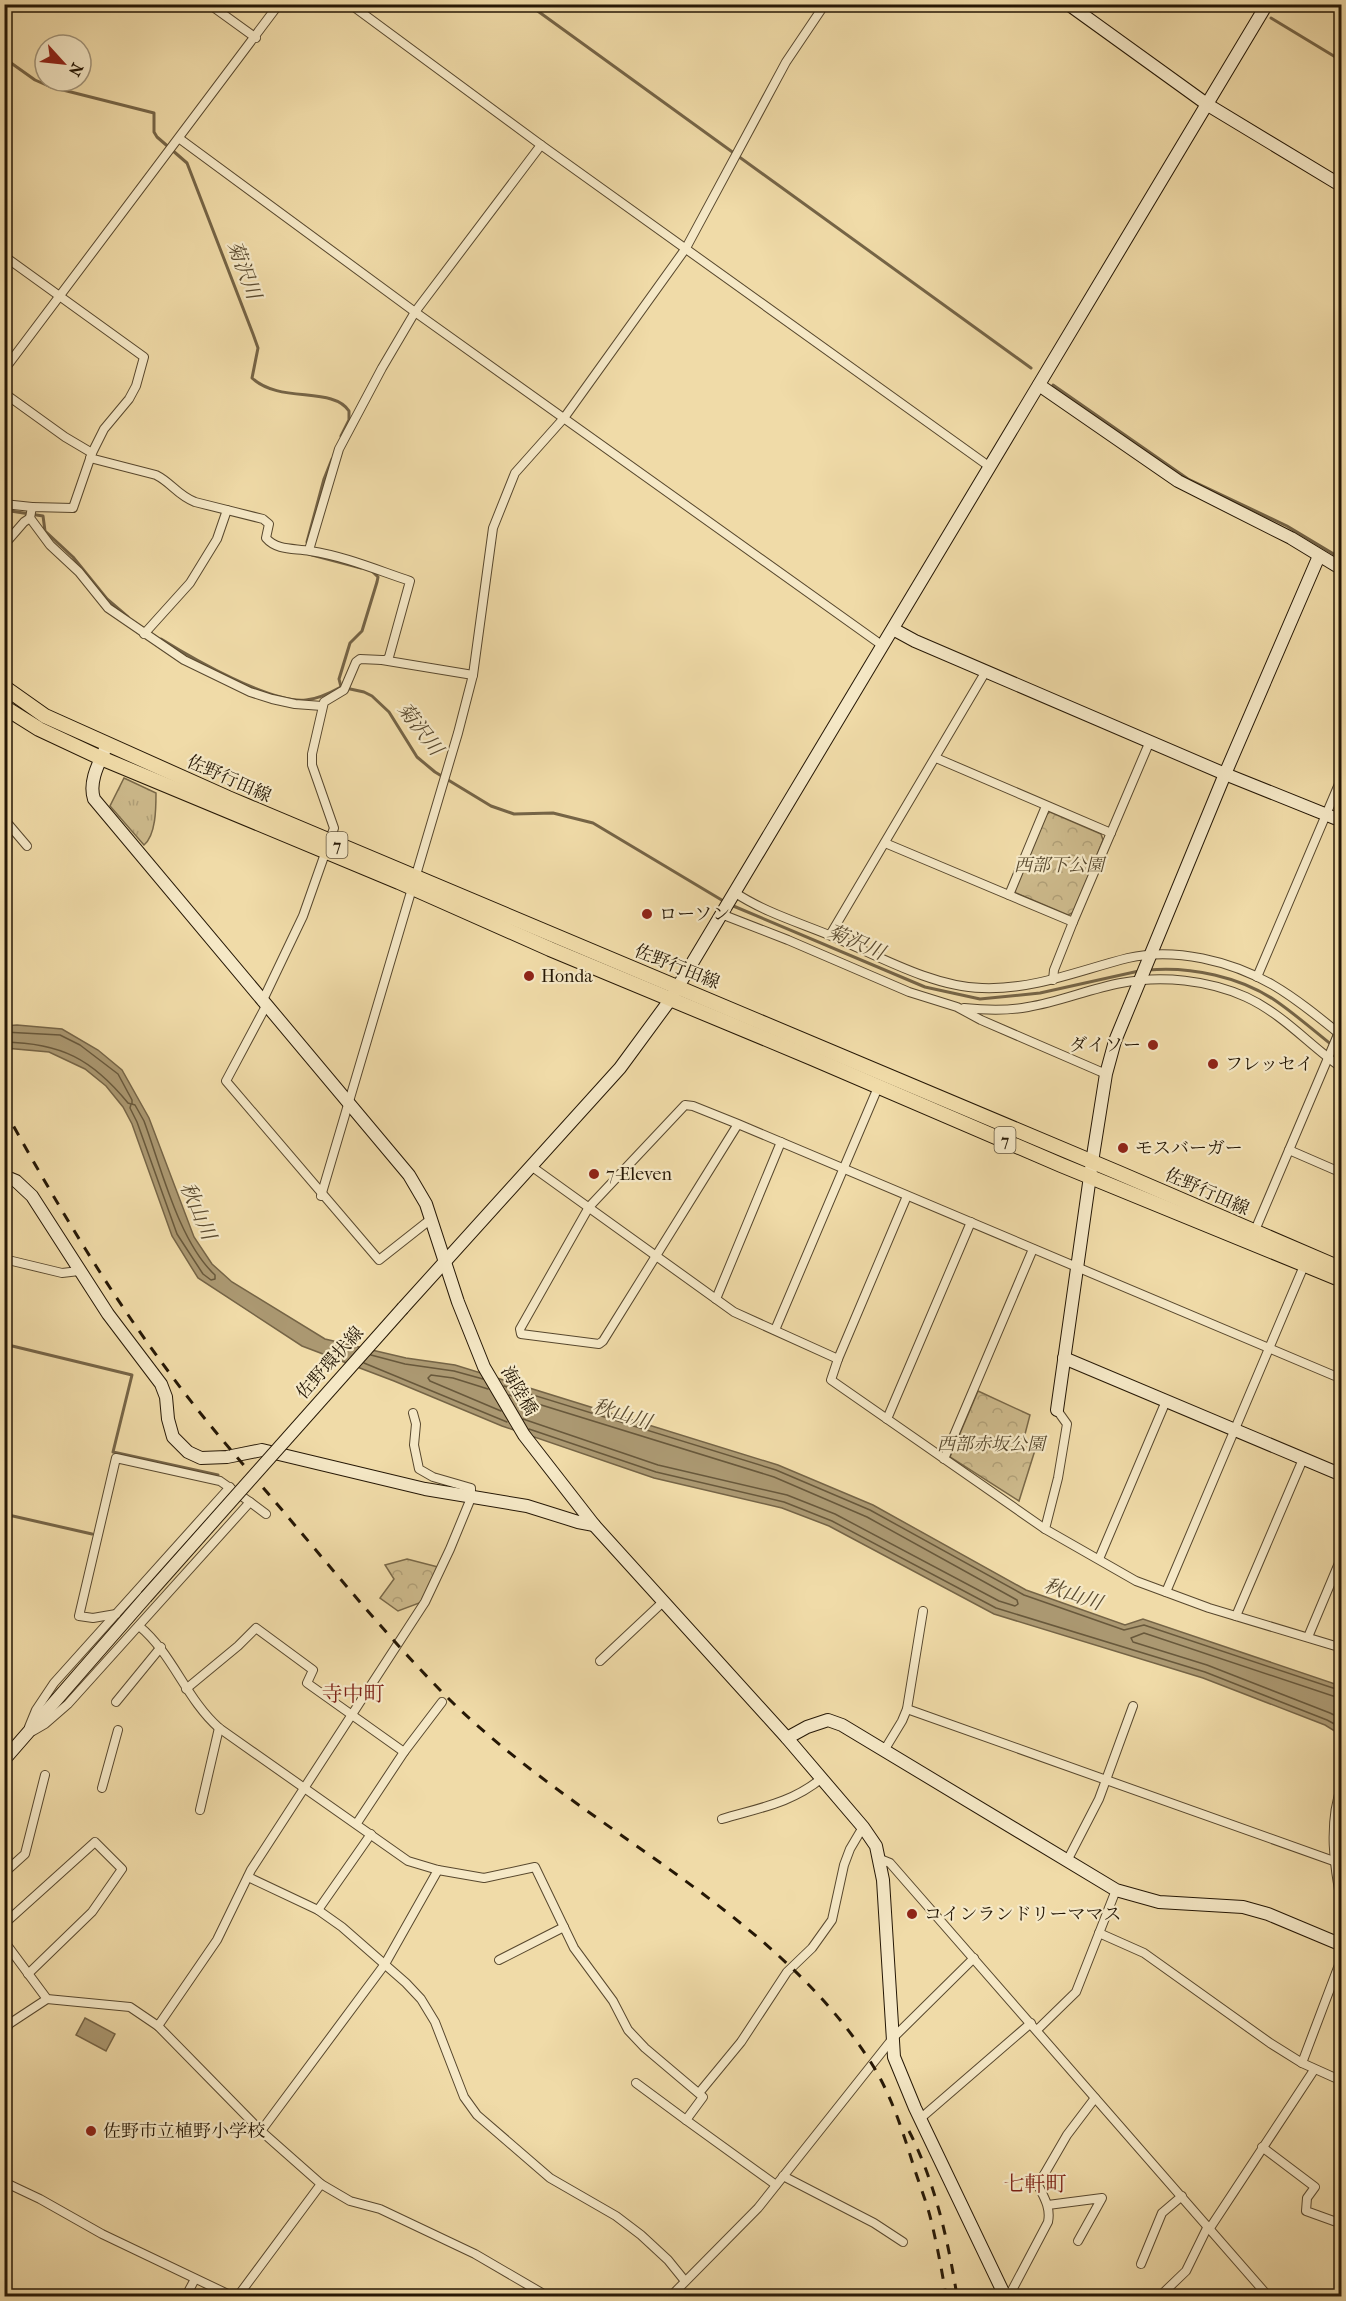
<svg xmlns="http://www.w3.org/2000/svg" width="1346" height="2301" font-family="'IM FELL French Canon','Noto Serif JP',serif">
  <defs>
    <pattern id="grass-tufts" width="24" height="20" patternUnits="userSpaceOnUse" patternTransform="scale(1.5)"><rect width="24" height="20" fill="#cdba8c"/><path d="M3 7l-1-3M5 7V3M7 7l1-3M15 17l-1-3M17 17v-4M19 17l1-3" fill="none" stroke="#b09f77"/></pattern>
    <pattern id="forest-crowns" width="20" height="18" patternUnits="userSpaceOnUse" patternTransform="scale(1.5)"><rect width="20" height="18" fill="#cdba8c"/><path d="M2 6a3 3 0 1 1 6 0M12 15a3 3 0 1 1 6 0" fill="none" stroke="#b09f77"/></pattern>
  </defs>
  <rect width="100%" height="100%" fill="#f0dba8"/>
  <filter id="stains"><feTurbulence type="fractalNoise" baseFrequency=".00333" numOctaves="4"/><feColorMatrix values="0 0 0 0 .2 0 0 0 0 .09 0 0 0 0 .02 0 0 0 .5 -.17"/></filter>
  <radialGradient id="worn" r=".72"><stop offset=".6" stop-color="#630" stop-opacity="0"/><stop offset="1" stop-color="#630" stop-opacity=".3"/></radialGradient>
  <path fill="url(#grass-tufts)" stroke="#796848" stroke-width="1.5" d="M124 778 156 793C156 808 156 835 144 845L110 806Z"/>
  <g fill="url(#forest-crowns)" stroke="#796848" stroke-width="1.5">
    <path d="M1050 812 1101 834 1103 840 1074 912 1068 915 1016 893 1014 889 1046 815Z"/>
    <path d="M978 1391 1030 1415 1024 1438 1036 1447 1019 1501 950 1457Z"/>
    <path d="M407 1559 438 1567 422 1602 398 1611 380 1598 394 1579 385 1565Z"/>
  </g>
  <g fill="#ab9871" stroke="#756446" stroke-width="1.5">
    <path d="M17 1025 62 1029 98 1050 122 1070 149 1118 194 1237 212 1264 232 1282 325 1339 406 1358 455 1365 778 1465 873 1505 1026 1590 1125 1625 1143 1619 1341 1686V1735L1325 1725 1203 1678 994 1614 829 1526 782 1508 654 1478 502 1426 394 1381 302 1346 198 1278 172 1236 132 1124 123 1107 106 1086 85 1069 49 1052 5 1048 4 1026Z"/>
    <path d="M85 2018 115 2034 106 2051 76 2035Z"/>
  </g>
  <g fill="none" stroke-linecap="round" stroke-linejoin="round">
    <g stroke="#68583b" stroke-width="1.5">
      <path d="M4 1032 60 1035 80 1045 118 1074 132 1100V1104L135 1105 144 1121C161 1167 179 1242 215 1275V1279L211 1280 203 1274 177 1234 137 1122 130 1108 131 1104 128 1103C92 1059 61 1043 4 1042"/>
      <path d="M371 1355 405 1364 454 1371 483 1379"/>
      <path d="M364 1363 507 1422"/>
      <path d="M504 1386 776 1470 870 1510 1024 1595 1124 1630 1144 1625 1342 1691"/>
      <path d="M488 1389 453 1378 431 1375 428 1378 430 1381 501 1411"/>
      <path d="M509 1395 774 1477 867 1517 1017 1600 1018 1604 1015 1606 999 1601 835 1514 787 1495 658 1465 523 1419"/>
      <path d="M529 1429 656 1472 784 1502 832 1521 996 1608 1205 1672 1327 1720 1342 1728"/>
      <path d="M1342 1699 1144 1633 1131 1638 1133 1642 1207 1665 1330 1713 1342 1719"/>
    </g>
    <g stroke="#756446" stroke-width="3">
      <path d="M528 4 1031 368"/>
      <path d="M1271 18 1342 61"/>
      <path d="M4 58 35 80 51 87 154 113V132L157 137 187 163 253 334 258 348 252 378C280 404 333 386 349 411V420L341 436"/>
      <path d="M1053 385 1188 479 1287 526 1342 559"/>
      <path d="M4 510 43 516 45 531 73 557 107 599 128 617"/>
      <path d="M307 542 324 479 332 459"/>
      <path d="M312 555 361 568"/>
      <path d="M373 572 378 577 377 582 362 631 350 643 339 679 341 687 364 692 372 696 389 712 417 757 435 772 491 806 514 814 553 813 593 823 725 902"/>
      <path d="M161 639C192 658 271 704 306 700 318 699 330 693 341 687"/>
      <path d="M731 905 925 987 980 999 1040 993 1139 971"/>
      <path d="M1148 970C1190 966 1241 977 1276 1001 1299 1017 1320 1036 1342 1053"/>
      <path d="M4 1344 132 1375 113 1452 218 1475"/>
      <path d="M4 1514 92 1534"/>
    </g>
    <g stroke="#58482e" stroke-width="10">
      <g id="street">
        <path d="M209 4 256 38"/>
        <path d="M350 4 541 145 990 467"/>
        <path d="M180 139 415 312 883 646"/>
        <path d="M4 256 144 357 136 386 129 399 104 429 92 453 73 508 32 507 30 518 50 545 79 572 108 608 184 660 250 692 272 699 295 704 322 706"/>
        <path d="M4 370 279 4"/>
        <path d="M4 393 65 437 92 453"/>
        <path d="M90 458 156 475C172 483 177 495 195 502L263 519 269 524 266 538C277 551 295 548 310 551 344 556 377 570 410 581L389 657 386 660H382"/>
        <path d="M4 504 32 507"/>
        <path d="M4 545 24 522 30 518"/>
        <path d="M309 550 339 449 382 368 415 312 541 145"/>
        <path d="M144 634 190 583 217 539 227 510"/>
        <path d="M936 758 1111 833"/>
        <path d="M4 819 27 846"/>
        <path d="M885 843 1073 922"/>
        <path d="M734 892C762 911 797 922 829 935 875 954 932 987 982 988 1034 990 1080 970 1128 958 1175 947 1231 961 1273 985 1297 999 1320 1018 1342 1036"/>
        <path d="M1009 895 1046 806"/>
        <path d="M721 914 788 940 909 992 957 1007 981 1020 1106 1074"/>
        <path d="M830 935 986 671"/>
        <path d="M1257 977 1342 777"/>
        <path d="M1053 980 1054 970 1073 922 1150 741"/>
        <path d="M262 1002 303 916 334 828 312 765V754L324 702 344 690 356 662 360 659 382 660 473 675"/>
        <path d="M266 1006 226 1081 379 1260 431 1219"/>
        <path d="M964 1008C984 1010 1007 1011 1028 1007 1059 1002 1089 989 1121 983 1162 975 1208 980 1246 997 1283 1014 1309 1045 1342 1068"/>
        <path d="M738 1124 603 1341 599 1344 521 1334 520 1329 589 1207 685 1105 693 1106 738 1124 1342 1379"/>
        <path d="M1289 1150 1342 1173"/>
        <path d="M531 1166 734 1312 838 1359 831 1380 1045 1529"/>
        <path d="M321 1196 458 733 473 675 493 528 515 473 564 418 686 248 786 62 825 4"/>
        <path d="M1253 1235 1342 1025"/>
        <path d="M4 1259 62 1273 79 1271"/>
        <path d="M716 1299 781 1142"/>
        <path d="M775 1330 879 1085"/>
        <path d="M838 1359 907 1196"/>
        <path d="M1057 1410 1067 1424 1058 1478 1045 1529 1136 1581 1209 1608 1342 1648"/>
        <path d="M887 1419 971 1222"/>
        <path d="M944 1459 1033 1249"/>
        <path d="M250 1502 266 1514"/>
        <path d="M1099 1559 1166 1401"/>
        <path d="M1166 1592 1306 1261"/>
        <path d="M1236 1616 1303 1459"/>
        <path d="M139 1626C173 1654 186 1699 219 1728L408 1861 438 1870 484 1878 535 1867 574 1948 613 2001 628 2030 645 2048 703 2097 686 2120 776 2185"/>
        <path d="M1308 1637 1342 1556"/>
        <path d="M600 1661 664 1601"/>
        <path d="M186 1689 238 1646 256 1628 313 1670 307 1683 404 1752"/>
        <path d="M116 1702 161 1647"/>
        <path d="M907 1709 1342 1864"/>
        <path d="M29 1727 36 1710 54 1683 230 1487"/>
        <path d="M33 1731 45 1724 68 1704 250 1502 220 1481 116 1458 79 1616 93 1618 116 1614"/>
        <path d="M885 1749 902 1721 907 1709 923 1611"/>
        <path d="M1342 1785C1328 1823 1334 1867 1342 1905"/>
        <path d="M102 1788 118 1730"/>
        <path d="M200 1810 219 1728"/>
        <path d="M722 1819C759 1808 792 1803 822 1778"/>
        <path d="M357 1823 404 1752 442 1702"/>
        <path d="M880 1859 890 1863 1268 2296"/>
        <path d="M1067 1861 1099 1799 1133 1706"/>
        <path d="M4 1873 25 1854 45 1775"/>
        <path d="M248 1877 318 1910 342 1927 406 1983 421 1999 435 2022 464 2097 477 2115 550 2178 616 2216 641 2235 668 2260 685 2281"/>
        <path d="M318 1910 371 1834"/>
        <path d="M4 1924 95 1842 122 1869 92 1912 28 1974"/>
        <path d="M1099 1933 1144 1953 1270 2043 1302 2063"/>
        <path d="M4 1941 47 1999 130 2007 158 2026 217 1940 251 1870 425 1602 450 1549 471 1498V1488L433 1477 419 1469 414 1445 416 1424 413 1413"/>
        <path d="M1342 1957 1302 2063 1342 2081"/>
        <path d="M499 1960 564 1927"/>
        <path d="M4 2020 9 2024 47 1999"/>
        <path d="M158 2026 261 2131 321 2184 350 2201 380 2209 475 2254 547 2296"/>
        <path d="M1037 2030 1076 1992 1116 1890"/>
        <path d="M4 2035 9 2024"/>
        <path d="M636 2083 686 2120"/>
        <path d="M699 2093 741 2042 787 1972 812 1948 832 1920 844 1865 850 1849 863 1827"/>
        <path d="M921 2118 1031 2023"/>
        <path d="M261 2131 385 1964 438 1870"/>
        <path d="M1262 2147 1315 2187 1307 2198 1306 2211 1342 2224"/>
        <path d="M783 2176 874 2223 903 2242"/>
        <path d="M4 2182 40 2199 102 2234 232 2296H238L321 2184"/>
        <path d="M1048 2205 1102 2198 1078 2241"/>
        <path d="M1210 2228 1314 2070"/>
        <path d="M1141 2264 1162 2213 1182 2196"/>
        <path d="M186 2296 195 2279"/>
        <path d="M671 2296 758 2208 893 2038 974 1958"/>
        <path d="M1009 2296 1048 2222C1051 2208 1044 2197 1038 2185L1067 2135 1095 2098"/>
        <path d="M1160 2296 1186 2271 1208 2226"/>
      </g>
    </g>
    <g stroke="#251705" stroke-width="14">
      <g id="secondary">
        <path d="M1068 4 1208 105 1342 186"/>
        <path d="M1039 385 1178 481 1291 538 1342 569"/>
        <path d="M893 629 915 641 1225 774 1342 821"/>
        <path d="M107 745C100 761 88 781 94 799L409 1175 426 1204 458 1302 484 1367 524 1435 594 1525 787 1738 863 1827 876 1846 883 1880 894 2057 915 2108 1005 2296"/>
        <path d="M4 1176 16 1181 32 1196 108 1314 161 1384 166 1397 168 1419 173 1437 188 1452 201 1458 227 1457 262 1450 425 1489 527 1506 578 1522 594 1525"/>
        <path d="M403 1308 620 1068 670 1000 1267 4"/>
        <path d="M1064 1358 1342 1475"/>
        <path d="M1057 1410 1092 1162 1106 1074 1115 1041 1225 774 1319 556"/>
        <path d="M787 1738 807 1727 828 1720 842 1725 1116 1890 1159 1902 1243 1907 1268 1914 1342 1945"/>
        <path d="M4 1760 146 1597"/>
      </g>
    </g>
    <g stroke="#251705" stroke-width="16">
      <g id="primary">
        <path d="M4 687 45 716 228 798 1119 1173 1342 1269"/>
        <path d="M4 707 39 729 101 758 399 882 550 949 812 1058 1061 1165 1342 1280"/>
      </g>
    </g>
    <use href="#street" stroke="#f5e8c6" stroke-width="8"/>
    <use href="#secondary" stroke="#f5e8c6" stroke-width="12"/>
    <use href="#primary" stroke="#f0dba8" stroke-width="14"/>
    <g stroke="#251705" stroke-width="3" stroke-dasharray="10 10" stroke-linecap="butt">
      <path d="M4 1109C56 1203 109 1293 174 1379 211 1429 253 1475 293 1523 343 1582 393 1643 447 1697 576 1826 770 1906 870 2061 890 2092 901 2126 912 2161 918 2181 926 2200 931 2220 937 2245 942 2271 946 2296"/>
      <path d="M909 2131C935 2182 948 2240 957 2296"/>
    </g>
    <g stroke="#251705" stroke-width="14" stroke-linecap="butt">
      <path id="secondary-bridge" d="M146 1597 403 1308"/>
    </g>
    <use href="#secondary-bridge" stroke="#f5e8c6" stroke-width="12"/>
  </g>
  <g fill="#8f2418" stroke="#f5e8c6" stroke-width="2">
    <circle cx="647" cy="914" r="6"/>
    <circle cx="529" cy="976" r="6"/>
    <circle cx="1153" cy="1045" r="6"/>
    <circle cx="1213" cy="1064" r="6"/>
    <circle cx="1123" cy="1148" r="6"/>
    <circle cx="594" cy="1174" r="6"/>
    <circle cx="912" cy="1914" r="6"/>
    <circle cx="91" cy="2131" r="6"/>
  </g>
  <g text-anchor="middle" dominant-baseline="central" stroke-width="4.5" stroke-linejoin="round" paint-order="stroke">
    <g fill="#f5e8c6" stroke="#63563f" stroke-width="1.5">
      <rect x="326.5" y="832" width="21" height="26" rx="4.5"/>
      <rect x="994.5" y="1127" width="21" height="26" rx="4.5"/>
    </g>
    <g font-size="16" font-weight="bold" fill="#251705">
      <text x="337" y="845">7</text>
      <text x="1005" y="1140">7</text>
    </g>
    <g font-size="18" fill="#251705" stroke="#f5e8c6">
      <text transform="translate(229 779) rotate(24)">佐野行田線</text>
      <text transform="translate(677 967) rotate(22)">佐野行田線</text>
      <text transform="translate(1207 1192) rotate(24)">佐野行田線</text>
      <text transform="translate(330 1363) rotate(-48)">佐野環状線</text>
      <text transform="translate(519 1391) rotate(60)">海陸橋</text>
    </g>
    <g font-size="18" font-style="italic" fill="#57482e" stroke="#f5e8c6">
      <text x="1059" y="865">西部下公園</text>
      <text x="991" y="1444">西部赤坂公園</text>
    </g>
    <g font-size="18" fill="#251705" stroke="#f5e8c6" text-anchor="start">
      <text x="659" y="914">ローソン</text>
      <text x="541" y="976">Honda</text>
      <text x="1141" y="1045" text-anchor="end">ダイソー</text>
      <text x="1225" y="1064">フレッセイ</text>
      <text x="1135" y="1148">モスバーガー</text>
      <text x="606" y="1174">7-Eleven</text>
      <text x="924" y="1914">コインランドリーママス</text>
      <text x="103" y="2131">佐野市立植野小学校</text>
    </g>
    <g font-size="20" font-style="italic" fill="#5b4b30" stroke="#f5e8c6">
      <text transform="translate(244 270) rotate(69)">菊沢川</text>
      <text transform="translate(420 729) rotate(52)">菊沢川</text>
      <text transform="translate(856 942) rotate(23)">菊沢川</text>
      <text transform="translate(198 1211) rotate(67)">秋山川</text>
      <text transform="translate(622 1414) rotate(17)">秋山川</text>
      <text transform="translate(1073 1594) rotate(19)">秋山川</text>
    </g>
    <g font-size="21" fill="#7a1f14" stroke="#f5e8c6">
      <text x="353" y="1694">寺中町</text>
      <text x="1035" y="2184">七軒町</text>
    </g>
  </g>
  <rect width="1346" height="2301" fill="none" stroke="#f0dba8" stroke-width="24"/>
  <rect x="6" y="6" width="1334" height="2289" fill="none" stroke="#251705" stroke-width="3"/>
  <rect x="12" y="12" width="1322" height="2277" fill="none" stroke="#251705" stroke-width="1.5"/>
  <g transform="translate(63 63) rotate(117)"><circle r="28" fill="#f5e8c6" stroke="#a29479" stroke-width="1.5"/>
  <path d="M0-4.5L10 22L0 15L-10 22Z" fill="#8f2418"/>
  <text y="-9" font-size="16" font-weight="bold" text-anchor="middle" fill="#251705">N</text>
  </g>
  <rect width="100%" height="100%" filter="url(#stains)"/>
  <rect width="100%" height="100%" fill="url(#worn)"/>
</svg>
